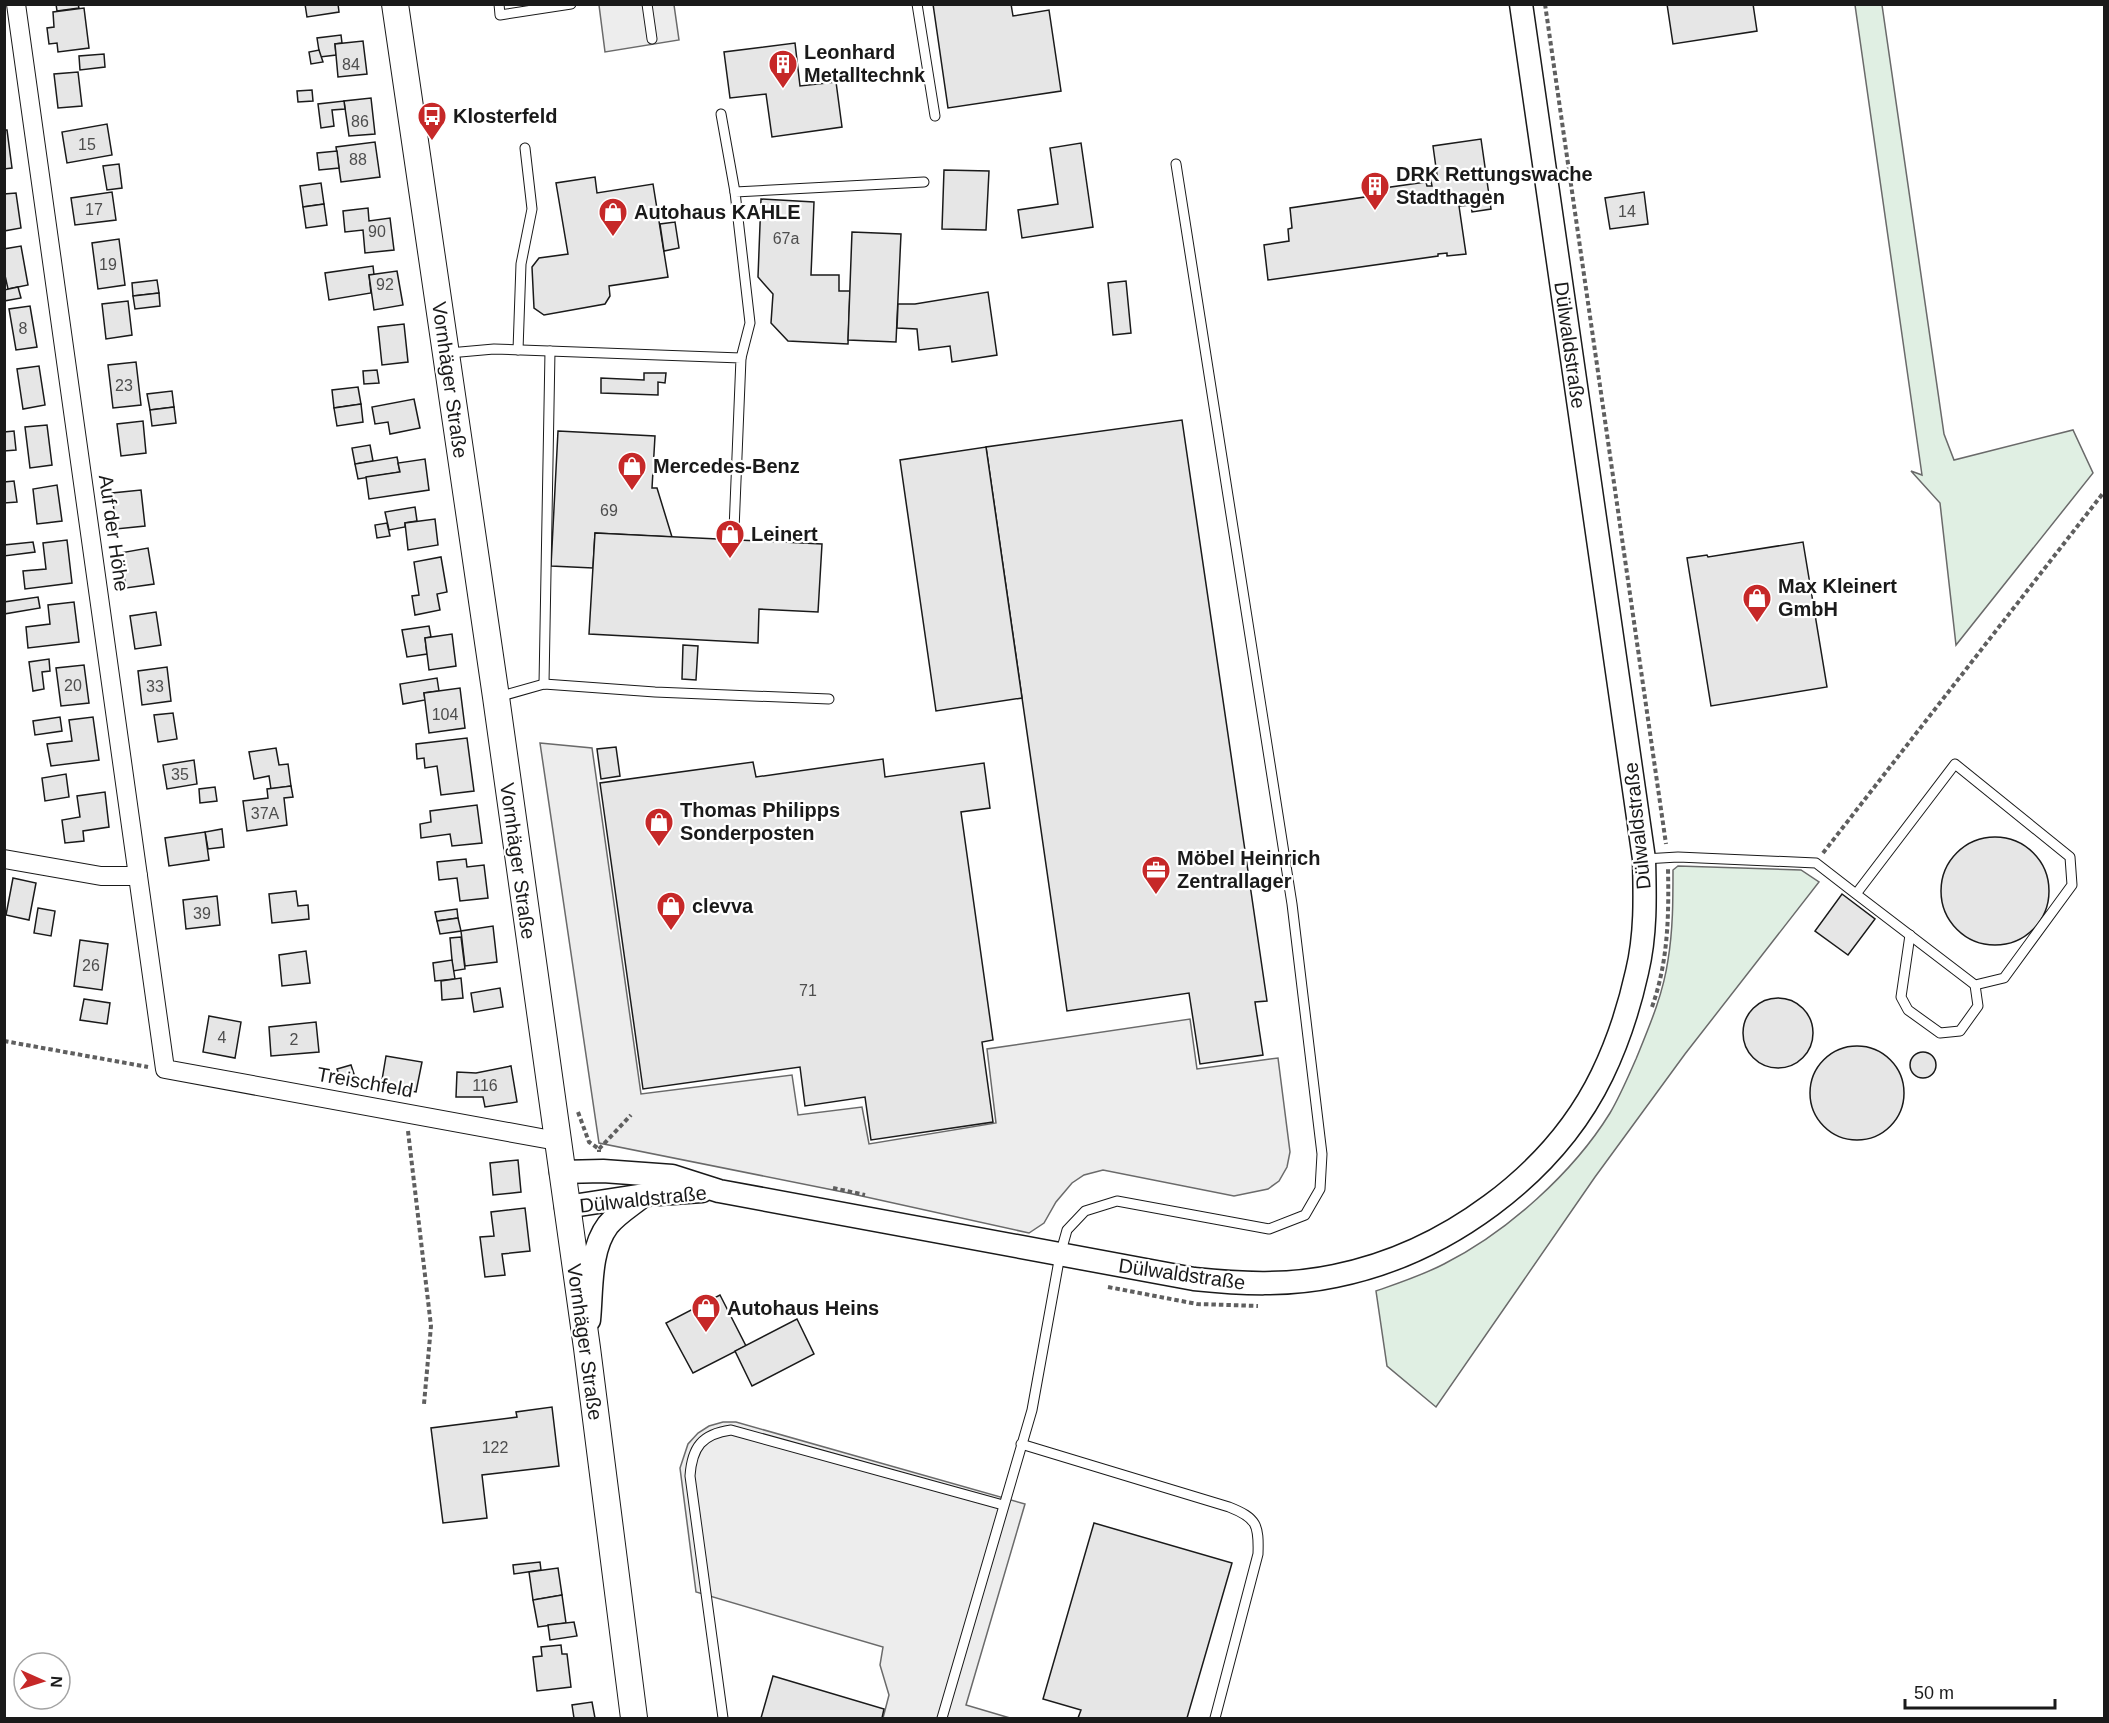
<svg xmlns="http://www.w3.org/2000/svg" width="2109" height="1723" font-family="Arial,sans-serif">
  <rect width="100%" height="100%" fill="#fff"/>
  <g fill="#e0efe3" stroke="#6a6a6a" stroke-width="1.5">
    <path d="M1855 5H1882L1944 434 1954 460 2073 430 2093 473 1956 645 1940 503 1911 471 1922 475Z"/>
    <path d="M1678 866 1801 870 1819 882 1685 1054 1595 1177 1436 1407 1387 1366 1376 1291C1399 1283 1423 1275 1444 1264 1507 1232 1573 1173 1610 1113 1620 1096 1628 1077 1636 1059 1649 1027 1663 995 1668 960 1673 930 1673 900 1673 870Z"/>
  </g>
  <g fill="#ededed" stroke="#6a6a6a" stroke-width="1.5">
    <path d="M605 4 674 5 679 40 605 52 599 5Z"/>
    <path d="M540 743 592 748 641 1094 792 1075 798 1115 862 1107 869 1144 996 1123 987 1049 1190 1019 1197 1069 1278 1058 1290 1152 1287 1167 1279 1181 1268 1189 1234 1196 1103 1170 1084 1175 1072 1183 1056 1202 1044 1223 1029 1233 848 1193 599 1143Z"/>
    <path d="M723 1422H736L1025 1504 966 1705 1010 1718H883L889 1695 880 1665 883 1647 696 1592 680 1468 688 1444 698 1433 709 1426Z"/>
  </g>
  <g fill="#e6e6e6" stroke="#1a1a1a" stroke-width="1.5">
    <path d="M56 4H78L79 8 57 11Z"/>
    <path d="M305 4H338L339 12 307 17Z"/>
    <path d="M933 4H1011L1013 16 1049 10 1061 91 948 108Z"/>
    <path d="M1667 4H1753L1757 31 1673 44Z"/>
    <path d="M84 8 89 48 58 52 57 43 49 44 47 28 54 27 53 12Z"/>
    <path d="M341 35 342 43 335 44 336 55 320 57 317 38Z"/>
    <path d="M363 41 367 74 338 77 335 44Z"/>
    <path d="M795 43 800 86 836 82 842 127 772 137 766 94 730 98 724 52Z"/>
    <path d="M319 50 323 62 311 64 309 52Z"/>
    <path d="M104 54 105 67 80 70 79 56Z"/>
    <path d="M78 72 82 106 58 108 54 74Z"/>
    <path d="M312 90 313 101 298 102 297 91Z"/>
    <path d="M371 98 375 134 349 136 344 101Z"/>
    <path d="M344 101 345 109 332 110 334 126 321 128 318 104Z"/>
    <path d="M107 124 112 155 67 163 62 132Z"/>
    <path d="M4 130H7L12 168 4 169Z"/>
    <path d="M1481 139 1491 209 1472 212 1471 205 1459 206 1466 254 1447 256V253L1438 254V256L1268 280 1264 245 1289 241 1288 229 1292 228 1290 208 1385 194 1384 188 1426 182 1427 186H1432L1430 176 1437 175 1433 146Z"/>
    <path d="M375 142 380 177 341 182 336 147Z"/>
    <path d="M1081 143 1093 227 1022 238 1018 210 1058 204 1050 148Z"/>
    <path d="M337 151 339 168 319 170 317 153Z"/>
    <path d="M119 164 122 188 107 190 103 166Z"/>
    <path d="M944 170 989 171 986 230 942 229Z"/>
    <path d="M595 177 597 193 653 184 668 277 609 286 610 296 605 304 544 315 534 308 532 267 539 258 568 254 556 183Z"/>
    <path d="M321 183 324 204 303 207 300 186Z"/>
    <path d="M112 192 116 220 75 225 71 198Z"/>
    <path d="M1644 192 1648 224 1610 229 1605 198Z"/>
    <path d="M16 193 21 228 4 231V194Z"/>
    <path d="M761 199 814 202 811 275H839V291H850L848 344 788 341 771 323 773 294 758 277Z"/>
    <path d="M324 204 327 225 306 228 303 207Z"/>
    <path d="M368 208 369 221 390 218 394 250 365 253 363 230 345 232 343 211Z"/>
    <path d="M675 222 679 248 664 251 660 224Z"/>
    <path d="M852 232 901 234 896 342 848 340Z"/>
    <path d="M119 239 125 285 98 289 92 243Z"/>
    <path d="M21 246 28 285 8 289 4 271V249Z"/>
    <path d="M373 266 374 275H369L371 293 329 300 325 273Z"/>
    <path d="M397 271 403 305 374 310 369 275Z"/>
    <path d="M157 280 159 293 133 296 132 283Z"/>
    <path d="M1126 281 1131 333 1113 335 1108 283Z"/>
    <path d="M18 287 21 298 4 301V290Z"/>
    <path d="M988 292 997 355 952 362 950 346 919 350 917 329 897 328 898 304H915Z"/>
    <path d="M159 293 160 306 135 309 133 296Z"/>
    <path d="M128 301 132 335 106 339 102 304Z"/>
    <path d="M30 306 37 347 16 350 9 309Z"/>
    <path d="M404 324 408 362 382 365 378 327Z"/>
    <path d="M136 362 141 405 113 408 108 365Z"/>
    <path d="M39 366 45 405 23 409 17 369Z"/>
    <path d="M377 370 379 383 364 384 363 371Z"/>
    <path d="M644 373H666L665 383 658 382V395L601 393V378L644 380Z"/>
    <path d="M358 387 361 404 334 408 332 390Z"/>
    <path d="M172 391 174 407 150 410 147 394Z"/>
    <path d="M414 399 420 428 390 434 388 422 375 424 372 407Z"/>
    <path d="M361 404 363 422 337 426 334 408Z"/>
    <path d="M174 407 176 423 152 426 150 410Z"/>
    <path d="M1182 420 1267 1001 1255 1002 1263 1055 1200 1064 1189 993 1067 1011 986 447Z"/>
    <path d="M143 421 146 453 121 456 117 424Z"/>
    <path d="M47 425 52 465 30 468 25 427Z"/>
    <path d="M14 431 16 450 4 451V432Z"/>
    <path d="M558 431 655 436 652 488H657L672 537 595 533 593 568 551 566Z"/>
    <path d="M370 445 373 461 355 464 352 448Z"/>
    <path d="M986 447 1022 698 936 711 900 460Z"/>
    <path d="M397 457 400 472 358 479 355 464Z"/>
    <path d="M425 459 429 490 369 499 366 477 400 472 398 463Z"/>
    <path d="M14 481 17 502 4 503V482Z"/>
    <path d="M57 485 62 521 37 524 33 489Z"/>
    <path d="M141 490 145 526 116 529 112 493Z"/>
    <path d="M415 507 417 521 405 523V527L389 530 385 512Z"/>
    <path d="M435 519 438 545 408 550 405 523Z"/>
    <path d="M387 523 390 536 377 538 375 525Z"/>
    <path d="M595 533 822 544 818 612 759 609 758 643 589 634Z"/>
    <path d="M67 540 72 583 25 589 23 571 46 569 43 543Z"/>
    <path d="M33 542 35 552 4 556V545Z"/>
    <path d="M1803 542 1827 687 1711 706 1687 558 1707 555 1708 557Z"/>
    <path d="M148 548 154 584 126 588 120 553Z"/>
    <path d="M441 557 447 592 437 594 440 610 415 615 412 596 419 595 414 562Z"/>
    <path d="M38 597 40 608 4 614V602Z"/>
    <path d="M74 602 79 642 28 648 26 627 50 624 48 605Z"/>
    <path d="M156 612 161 645 135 649 130 616Z"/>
    <path d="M429 626 431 637 425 638 427 654 407 657 402 630Z"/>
    <path d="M452 634 456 666 429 670 425 638Z"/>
    <path d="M683 645 698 646 696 680 682 679Z"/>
    <path d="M49 659 50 671 42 672 44 689 33 691 29 662Z"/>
    <path d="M84 665 89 703 61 706 56 668Z"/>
    <path d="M167 667 171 701 142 705 138 671Z"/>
    <path d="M437 678 439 691 424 693 425 700 403 704 400 684Z"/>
    <path d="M460 688 465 728 429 733 424 693Z"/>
    <path d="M173 713 177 739 158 742 154 715Z"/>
    <path d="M60 717 62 731 35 735 33 721Z"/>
    <path d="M93 717 99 760 51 766 47 744 72 741 69 720Z"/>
    <path d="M467 738 474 791 441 795 437 766 425 768 424 758 417 759 416 744Z"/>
    <path d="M616 747 620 776 601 779 597 749Z"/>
    <path d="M276 748 279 765 288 764 291 786 271 789 269 776 254 779 249 752Z"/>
    <path d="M883 759 885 777 984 763 990 808 961 812 993 1040 982 1042 993 1122 871 1140 865 1097 805 1106 800 1067 643 1089 600 783 753 762 756 777Z"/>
    <path d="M194 760 197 784 167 789 163 765Z"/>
    <path d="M66 774 69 797 45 801 42 778Z"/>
    <path d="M291 786 293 797 284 798 287 825 247 831 243 801 268 798 267 789Z"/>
    <path d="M215 787 217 801 200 803 199 789Z"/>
    <path d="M105 792 109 827 83 831 84 841 65 843 62 820 80 817 77 796Z"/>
    <path d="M477 805 482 843 452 846 450 834 421 838 420 824 431 822 430 811Z"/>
    <path d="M222 829 224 847 208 849 205 832Z"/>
    <path d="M205 832 209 860 169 866 165 838Z"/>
    <circle cx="1995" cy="891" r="54"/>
    <path d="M466 859 467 867 484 865 488 898 460 901 457 878 439 880 437 862Z"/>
    <path d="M13 878 36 883 29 920 6 915Z"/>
    <path d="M296 891 298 906 308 905 309 919 272 923 269 894Z"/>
    <path d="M1842 894 1875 919 1848 955 1815 931Z"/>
    <path d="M217 896 220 925 186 929 183 900Z"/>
    <path d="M38 908 55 911 51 936 34 933Z"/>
    <path d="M457 909 458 918 437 921 435 912Z"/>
    <path d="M458 918 461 931 440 934 437 921Z"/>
    <path d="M493 926 497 962 465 966 461 931Z"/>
    <path d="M461 937 465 969 453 971 450 938Z"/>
    <path d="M80 940 108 944 102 990 74 986Z"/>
    <path d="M306 951 310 983 282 986 279 955Z"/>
    <path d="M452 960 455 979 435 981 433 963Z"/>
    <path d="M461 978 463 998 442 1000 441 981Z"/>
    <path d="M500 988 503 1007 474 1012 471 993Z"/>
    <circle cx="1778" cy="1033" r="35"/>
    <path d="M84 999 110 1003 107 1024 80 1020Z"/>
    <path d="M209 1016 241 1022 235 1058 203 1052Z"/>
    <path d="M316 1022 319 1052 271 1056 269 1027Z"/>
    <circle cx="1857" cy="1093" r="47"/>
    <circle cx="1923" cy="1065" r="13"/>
    <path d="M386 1056 422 1062 416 1092 381 1086Z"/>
    <path d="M351 1065 355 1077 342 1082 337 1069Z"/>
    <path d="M511 1066 517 1102 485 1107 483 1097H456L457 1072 476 1073Z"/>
    <path d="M518 1160 521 1192 493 1195 490 1163Z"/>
    <path d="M525 1208 530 1251 502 1254 505 1275 485 1277 480 1237 494 1236 491 1212Z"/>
    <path d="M720 1295 746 1346 693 1373 666 1323Z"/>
    <path d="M797 1319 814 1354 752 1386 735 1351Z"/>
    <path d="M552 1407 559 1466 482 1475 487 1518 443 1523 431 1428 517 1417 516 1412Z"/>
    <path d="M1094 1523 1232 1563 1187 1718H1078L1081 1710 1043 1699Z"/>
    <path d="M540 1562 541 1570 514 1574 513 1565Z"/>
    <path d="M558 1568 562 1595 533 1600 529 1572Z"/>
    <path d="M562 1595 566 1623 538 1627 533 1600Z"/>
    <path d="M574 1622 577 1636 550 1640 548 1625Z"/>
    <path d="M561 1645 562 1654H567L571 1687 537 1691 533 1657 542 1656 541 1647Z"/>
    <path d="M773 1676 884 1709 882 1718H761Z"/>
    <path d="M592 1702 595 1718H574L572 1705Z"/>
  </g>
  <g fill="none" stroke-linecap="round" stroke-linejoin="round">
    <g stroke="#1a1a1a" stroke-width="11">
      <g id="service">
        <path d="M499 4 500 15 571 4"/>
        <path d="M647 4 652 39"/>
        <path d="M917 4 935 116"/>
        <path d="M721 114 735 192"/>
        <path d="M518 350 521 264 532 209 525 148"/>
        <path d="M449 353 494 349 741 358 734 530"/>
        <path d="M741 358 750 323 735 192 924 182"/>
        <path d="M544 684 550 351"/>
        <path d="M498 697 544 684 655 692 829 699"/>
        <path d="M1644 859 1678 857 1816 863 1856 894 1955 764 2070 857 2072 885 2004 978 1975 985 1856 894"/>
        <path d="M1910 935 1901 997 1908 1010 1940 1033 1960 1031 1978 1006 1975 985"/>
        <path d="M1021 1444 1229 1507C1257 1518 1259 1525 1258 1554L1215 1718"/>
        <path d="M723 1718 690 1476C692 1447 702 1434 731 1430L1003 1505"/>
        <path d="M942 1718 1032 1410 1060 1255 1067 1230 1085 1211 1117 1201 1269 1229 1305 1215 1320 1189 1322 1154 1292 904 1176 164"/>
      </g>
    </g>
    <g stroke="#1a1a1a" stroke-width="20">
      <g id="minor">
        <path d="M16 4 165 1069 557 1141"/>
        <path d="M4 859 101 876H138"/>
      </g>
    </g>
    <g stroke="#1a1a1a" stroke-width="25">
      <g id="tertiary">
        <path d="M561 1172 603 1171 672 1176 719 1191 1194 1279C1242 1284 1288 1286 1335 1276 1444 1254 1553 1176 1602 1075 1618 1042 1629 1008 1637 972 1646 935 1645 897 1644 859L1521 4"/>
        <path d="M566 1207 644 1195 702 1191"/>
        <path d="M589 1320C592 1290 589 1250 608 1225 618 1213 632 1205 644 1195"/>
      </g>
    </g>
    <g stroke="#1a1a1a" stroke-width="28">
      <path id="secondary" d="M395 4 496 697 587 1348 634 1718"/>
    </g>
    <g stroke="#5f5f5f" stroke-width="4" stroke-dasharray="4.5 3" stroke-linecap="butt">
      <path d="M1545 4 1666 844"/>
      <path d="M1823 853 2104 492"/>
      <path d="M1652 1007C1668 962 1669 917 1668 869"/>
      <path d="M4 1041 148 1067"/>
      <path d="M578 1112 589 1142 599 1149V1152"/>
      <path d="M408 1131 431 1326 424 1404"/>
      <path d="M599 1149 631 1115"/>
      <path d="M833 1188 865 1195"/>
      <path d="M1108 1287 1197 1304 1258 1306"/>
    </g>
    <use href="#service" stroke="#fff" stroke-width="9"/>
    <use href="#minor" stroke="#fff" stroke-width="18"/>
    <use href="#tertiary" stroke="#fff" stroke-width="22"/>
    <use href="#secondary" stroke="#fff" stroke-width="26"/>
  </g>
  <defs>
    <g id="building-pin" transform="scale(1.5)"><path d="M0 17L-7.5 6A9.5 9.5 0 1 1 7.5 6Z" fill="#c62828" stroke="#fff"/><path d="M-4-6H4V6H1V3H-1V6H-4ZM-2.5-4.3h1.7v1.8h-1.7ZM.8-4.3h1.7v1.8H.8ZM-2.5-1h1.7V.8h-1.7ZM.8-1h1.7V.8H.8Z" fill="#fff"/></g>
    <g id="bus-pin" transform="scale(1.5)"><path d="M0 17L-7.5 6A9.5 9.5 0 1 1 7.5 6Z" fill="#c62828" stroke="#fff"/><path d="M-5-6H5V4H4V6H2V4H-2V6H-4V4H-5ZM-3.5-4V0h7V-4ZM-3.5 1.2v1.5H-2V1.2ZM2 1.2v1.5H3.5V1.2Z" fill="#fff"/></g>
    <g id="shop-pin" transform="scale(1.5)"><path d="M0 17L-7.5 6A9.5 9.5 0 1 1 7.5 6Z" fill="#c62828" stroke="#fff"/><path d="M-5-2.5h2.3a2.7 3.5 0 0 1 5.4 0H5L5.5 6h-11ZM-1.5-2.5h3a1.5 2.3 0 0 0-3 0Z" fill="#fff"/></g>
    <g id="office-pin" transform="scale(1.5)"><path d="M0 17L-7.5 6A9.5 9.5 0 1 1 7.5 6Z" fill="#c62828" stroke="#fff"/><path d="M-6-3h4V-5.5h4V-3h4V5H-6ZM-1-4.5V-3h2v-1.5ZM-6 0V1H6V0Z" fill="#fff"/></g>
  </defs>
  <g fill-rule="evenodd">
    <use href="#building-pin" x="783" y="64"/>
    <use href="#bus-pin" x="432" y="116"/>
    <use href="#building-pin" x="1375" y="186"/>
    <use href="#shop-pin" x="613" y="212"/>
    <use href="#shop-pin" x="632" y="466"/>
    <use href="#shop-pin" x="730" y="534"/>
    <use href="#shop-pin" x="1757" y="598"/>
    <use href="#shop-pin" x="659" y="822"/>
    <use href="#office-pin" x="1156" y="870"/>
    <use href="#shop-pin" x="671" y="906"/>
    <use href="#shop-pin" x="706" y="1308"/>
  </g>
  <g text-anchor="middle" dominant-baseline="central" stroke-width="4.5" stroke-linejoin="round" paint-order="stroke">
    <g font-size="16" fill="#4d4d4d">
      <text x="351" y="64">84</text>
      <text x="360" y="121">86</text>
      <text x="87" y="144">15</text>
      <text x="358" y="159">88</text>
      <text x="94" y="209">17</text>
      <text x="1627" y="211">14</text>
      <text x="377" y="231">90</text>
      <text x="786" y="238">67a</text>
      <text x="108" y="264">19</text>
      <text x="385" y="284">92</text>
      <text x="23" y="328">8</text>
      <text x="124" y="385">23</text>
      <text x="609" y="510">69</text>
      <text x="73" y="685">20</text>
      <text x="155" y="686">33</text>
      <text x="445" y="714">104</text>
      <text x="180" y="774">35</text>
      <text x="265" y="813">37A</text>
      <text x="202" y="913">39</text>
      <text x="91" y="965">26</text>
      <text x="808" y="990">71</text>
      <text x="222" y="1037">4</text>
      <text x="294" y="1039">2</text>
      <text x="485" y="1085">116</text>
      <text x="495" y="1447">122</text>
    </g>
    <g font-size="20" font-weight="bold" fill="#1a1a1a" stroke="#fff" text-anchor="start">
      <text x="804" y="52">Leonhard<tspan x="804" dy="23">Metalltechnk</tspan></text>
      <text x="453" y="116">Klosterfeld</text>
      <text x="1396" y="174">DRK Rettungswache<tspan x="1396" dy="23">Stadthagen</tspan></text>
      <text x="634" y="212">Autohaus KAHLE</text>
      <text x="653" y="466">Mercedes-Benz</text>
      <text x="751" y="534">Leinert</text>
      <text x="1778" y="586">Max Kleinert<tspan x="1778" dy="23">GmbH</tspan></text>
      <text x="680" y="810">Thomas Philipps<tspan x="680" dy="23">Sonderposten</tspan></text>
      <text x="1177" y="858">Möbel Heinrich<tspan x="1177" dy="23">Zentrallager</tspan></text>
      <text x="692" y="906">clevva</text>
      <text x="727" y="1308">Autohaus Heins</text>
    </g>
    <g font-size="20" fill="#1a1a1a" stroke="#fff">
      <text transform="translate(1570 345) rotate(82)">Dülwaldstraße</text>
      <text transform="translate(450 380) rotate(82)">Vornhäger Straße</text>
      <text transform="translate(114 533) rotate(82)">Auf der Höhe</text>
      <text transform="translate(1637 826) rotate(-96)">Dülwaldstraße</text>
      <text transform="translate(518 861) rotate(82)">Vornhäger Straße</text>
      <text transform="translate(365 1082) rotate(10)">Treischfeld</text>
      <text transform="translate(643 1199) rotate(-6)">Dülwaldstraße</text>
      <text transform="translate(1182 1274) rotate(8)">Dülwaldstraße</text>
      <text transform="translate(585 1342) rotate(82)">Vornhäger Straße</text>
    </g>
  </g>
  <rect width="2109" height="1723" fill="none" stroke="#1a1a1a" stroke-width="12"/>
  <g transform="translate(42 1681) rotate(93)"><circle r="28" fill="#ffffff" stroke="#a3a3a3" stroke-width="1.5"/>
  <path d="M0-4.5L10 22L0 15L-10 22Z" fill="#c62828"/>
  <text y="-9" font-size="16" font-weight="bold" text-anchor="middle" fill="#1a1a1a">N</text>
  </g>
  <path d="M1905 1699v9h150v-9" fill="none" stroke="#1a1a1a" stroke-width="3"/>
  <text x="1914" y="1699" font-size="18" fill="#1a1a1a" stroke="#ffffff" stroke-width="4.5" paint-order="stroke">50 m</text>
</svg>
